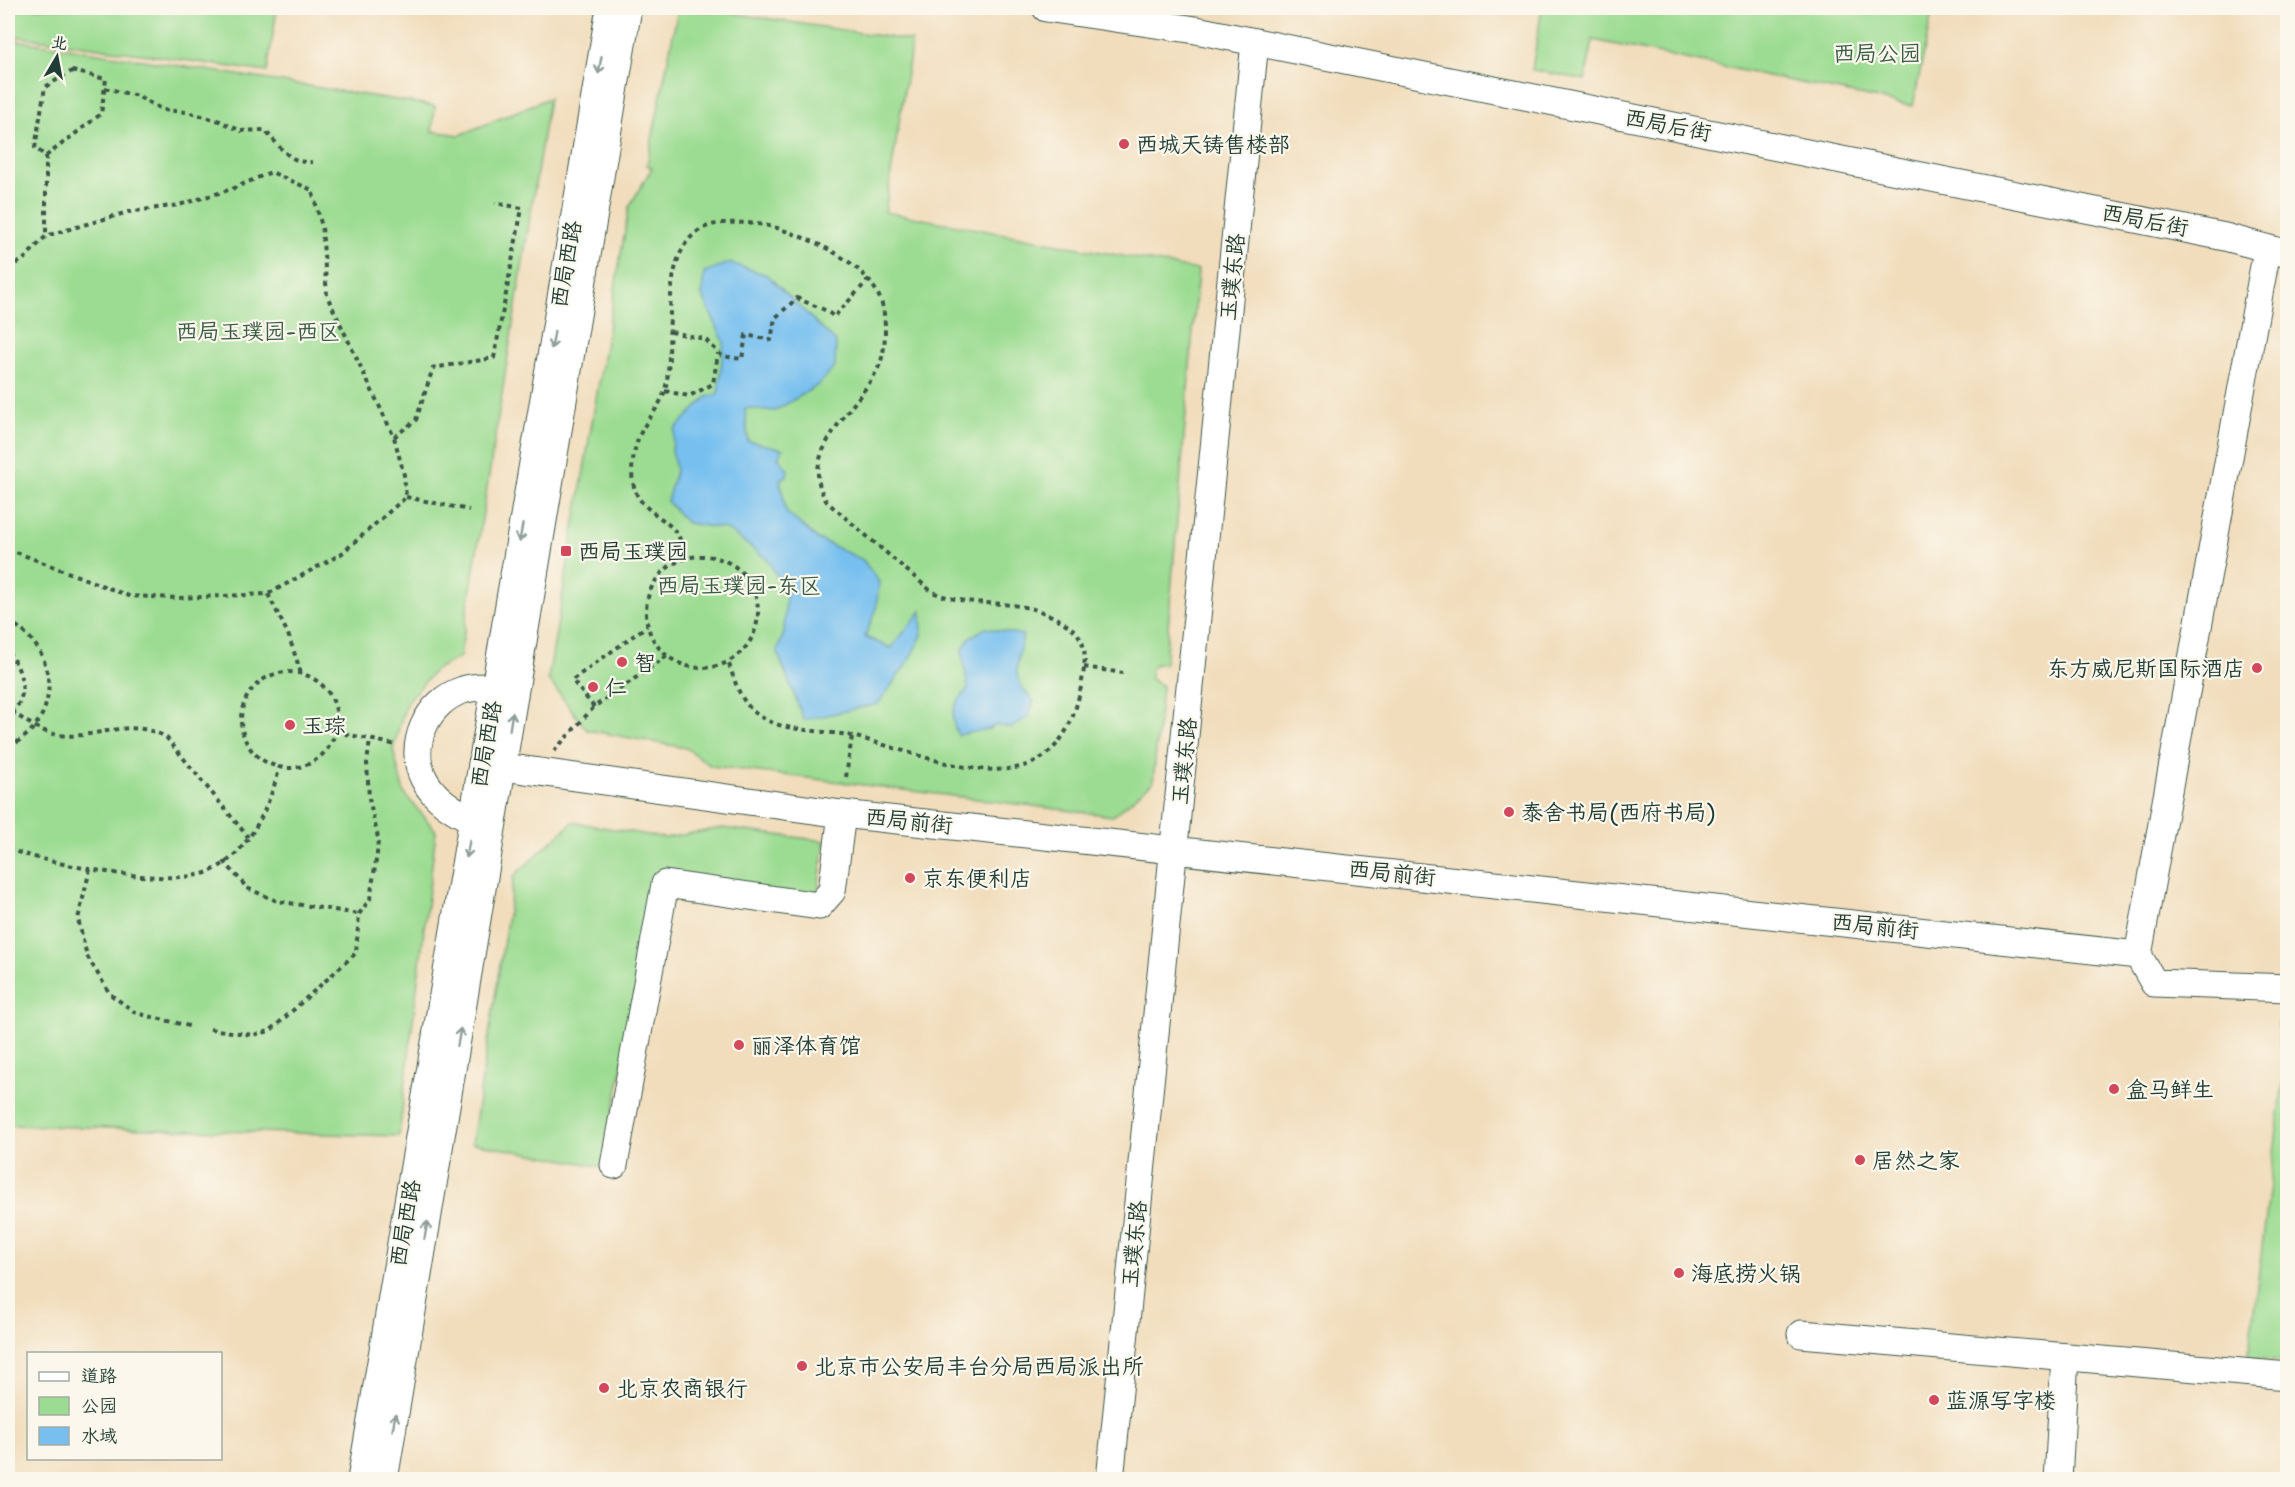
<svg xmlns="http://www.w3.org/2000/svg" width="2295" height="1487" font-family="'Shantell Sans','LXGW WenKai TC',sans-serif">
  <rect width="100%" height="100%" fill="#fbf7ec"/>
  <filter id="ink" filterUnits="userSpaceOnUse"><feTurbulence type="fractalNoise" baseFrequency=".0167" numOctaves="2"/><feDisplacementMap in="SourceGraphic" scale="12" xChannelSelector="R" yChannelSelector="G"/><feConvolveMatrix kernelMatrix="1 2 1 2 8 2 1 2 1" color-interpolation-filters="sRGB"/></filter>
  <filter id="wash" filterUnits="userSpaceOnUse"><feTurbulence type="fractalNoise" baseFrequency=".008" numOctaves="4" result="noise"/><feDisplacementMap in="SourceGraphic" scale="24" xChannelSelector="R" yChannelSelector="G"/><feGaussianBlur stdDeviation="1.35" result="paint"/><feColorMatrix in="noise" values="0 0 0 0 0 0 0 0 0 0 0 0 0 0 0 0 0 1.4 0 .05"/><feComposite in="paint" operator="in"/></filter>
  <g filter="url(#wash)">
    <rect width="100%" height="100%" fill="#f1ddbc"/>
    <g fill="#9cdc92" stroke="#5e8c63" stroke-width="1.5">
      <path d="M8 8H277L267 72 8 35Z"/>
      <path d="M1542 8H1933L1913 106 1593 40 1585 80 1532 70Z"/>
      <path d="M678 9 725 12 912 41 885 212 1198 270 1165 664H1156L1151 669V679L1162 686 1153 782 1113 816 711 766 686 748 587 730 548 679 629 207 652 168 647 165Z"/>
      <path d="M8 39 435 106 432 131 460 135 549 98 460 657 435 670 406 703 393 750 404 793 436 831 399 1136 8 1125Z"/>
      <path d="M573 822 665 838 722 828 825 841 818 890 812 898 659 875 603 1167 472 1143 514 876Z"/>
      <path d="M2282 1009H2288L2287 1361 2248 1358 2284 1074 2278 1026Z"/>
    </g>
    <g fill="#76bfef" stroke="#4a7e92" stroke-width="1.5">
      <path d="M730 263 767 275 836 342 835 367 818 385 775 411 745 408 748 441 783 449 778 457 788 470 787 476 780 479 786 512 818 539 863 560 879 582 876 610 865 637 891 648 921 611 922 635 908 662 878 704 804 720 777 651 784 633 786 593 768 560 726 529 687 523 667 501 676 470 672 450 675 429 707 397 718 394 724 342 702 295 704 272Z"/>
      <path d="M986 628 1023 635C1018 663 1008 680 1034 700L1029 716 1012 728 995 725 989 729 958 735C948 716 954 703 968 689L962 651 970 637Z"/>
    </g>
  </g>
  <g filter="url(#ink)">
    <g fill="none" stroke-linecap="round" stroke-linejoin="round">
      <g stroke="#3e5548" stroke-width="29">
        <g id="minor">
          <path d="M1046 8 1196 30 2225 237 2288 254"/>
          <path d="M482 764 842 814 2138 955 2154 983 2288 988"/>
          <path d="M473 820C454 811 434 799 424 779 407 746 427 701 463 690 473 686 485 687 495 687"/>
          <path d="M2138 955 2267 250"/>
          <path d="M614 1165 665 884 819 906 832 891 842 814"/>
          <path d="M1801 1334 2288 1376"/>
          <path d="M361 1480 610 8"/>
          <path d="M384 1480 628 8"/>
          <path d="M1110 1480 1255 42"/>
          <path d="M2058 1480 2065 1357"/>
        </g>
      </g>
      <g stroke="#3e5548" stroke-width="4" stroke-dasharray="4.5 4.5" stroke-linecap="butt">
        <path d="M72 71 106 79 101 114 46 156 35 148 45 87Z"/>
        <path d="M105 88 137 96 163 110 187 112 220 121 241 131 264 130C280 145 288 164 312 162"/>
        <path d="M8 268 23 260 46 236V156"/>
        <path d="M671 332 705 339 722 356 742 359 746 335 771 340 775 318 797 298C810 305 824 307 834 317L869 279"/>
        <path d="M665 391 689 396 713 384 718 353"/>
        <path d="M394 437 416 420 433 368 494 358 522 208 495 203"/>
        <path d="M406 497 469 510"/>
        <path d="M8 549 129 596 178 598 268 594 341 554 406 497 404 475 394 437 327 296 322 227 312 190 271 172 232 189 179 205 128 212 46 236"/>
        <circle cx="702" cy="612" r="56"/>
        <path d="M686 558C683 550 681 539 676 532 661 514 637 509 633 482 630 466 635 440 645 425 652 414 661 404 665 390 678 341 650 229 723 223 741 222 760 223 777 228 810 239 852 256 873 286 882 298 885 313 885 328 885 341 884 353 880 364 861 408 794 451 827 502L931 591C976 613 1021 591 1070 627 1088 640 1086 660 1082 681 1059 820 945 760 856 737 826 729 785 734 758 715 740 702 735 682 728 661"/>
        <path d="M268 594 288 634 301 673"/>
        <path d="M8 621C60 648 64 721 8 747"/>
        <path d="M8 652C23 670 31 700 8 715"/>
        <path d="M1084 667 1123 673"/>
        <circle cx="289" cy="720" r="48"/>
        <path d="M594 707 572 680 647 626"/>
        <path d="M12 712C26 721 42 733 59 735 97 740 127 716 166 737L248 837"/>
        <path d="M336 732 397 745"/>
        <path d="M554 751 594 707 667 656"/>
        <path d="M846 777 852 736"/>
        <path d="M8 849C49 864 171 889 211 871 250 853 270 804 280 766"/>
        <path d="M224 861 247 888 277 901 359 914"/>
        <path d="M90 869 78 919 87 956 110 994 136 1013 189 1026"/>
        <path d="M210 1029 253 1035 270 1031 356 953 359 914 370 899 377 854 378 838 369 798 367 763 370 740"/>
      </g>
      <use href="#minor" stroke="#fff" stroke-width="27"/>
    </g>
    <defs><path id="oneway-shaft" d="M-6 0H5M1.5-3L5.5 0L1.5 3" fill="none" stroke-width="1.6" stroke-linecap="round" stroke-linejoin="round" transform="scale(1.5)"/></defs>
    <g stroke="#8f9e9a">
      <use href="#oneway-shaft" transform="translate(600 65) rotate(100)"/>
      <use href="#oneway-shaft" transform="translate(553 340) rotate(100)"/>
      <use href="#oneway-shaft" transform="translate(521 533) rotate(100)"/>
      <use href="#oneway-shaft" transform="translate(511 721) rotate(-81)"/>
      <use href="#oneway-shaft" transform="translate(468 849) rotate(100)"/>
      <use href="#oneway-shaft" transform="translate(459 1037) rotate(-80)"/>
      <use href="#oneway-shaft" transform="translate(426 1230) rotate(-80)"/>
      <use href="#oneway-shaft" transform="translate(394 1422) rotate(-80)"/>
    </g>
  </g>
  <g fill="#d1495b" stroke="#fbf7ec" stroke-width="2">
    <circle cx="1124" cy="144" r="6"/>
    <rect x="560" y="545" width="12" height="12" rx="3"/>
    <circle cx="622" cy="662" r="6"/>
    <circle cx="2257" cy="668" r="6"/>
    <circle cx="593" cy="687" r="6"/>
    <circle cx="290" cy="725" r="6"/>
    <circle cx="1509" cy="812" r="6"/>
    <circle cx="910" cy="878" r="6"/>
    <circle cx="739" cy="1045" r="6"/>
    <circle cx="2114" cy="1089" r="6"/>
    <circle cx="1860" cy="1160" r="6"/>
    <circle cx="1679" cy="1273" r="6"/>
    <circle cx="802" cy="1366" r="6"/>
    <circle cx="604" cy="1388" r="6"/>
    <circle cx="1934" cy="1400" r="6"/>
  </g>
  <g text-anchor="middle" dominant-baseline="central" stroke-width="4.5" stroke-linejoin="round" paint-order="stroke">
    <g font-size="22" fill="#385d47" stroke="#fbf7ec">
      <text x="1877" y="53">西局公园</text>
      <text x="258" y="331">西局玉璞园-西区</text>
      <text x="739" y="585">西局玉璞园-东区</text>
    </g>
    <g font-size="22" fill="#1f3d34" stroke="#fbf7ec">
      <text transform="translate(1668 125) rotate(11)">西局后街</text>
      <text transform="translate(2145 220) rotate(11)">西局后街</text>
      <text transform="translate(566 264) rotate(-80)">西局西路</text>
      <text transform="translate(1232 277) rotate(-84)">玉璞东路</text>
      <text transform="translate(486 744) rotate(-80)">西局西路</text>
      <text transform="translate(1184 761) rotate(-84)">玉璞东路</text>
      <text transform="translate(909 821) rotate(6)">西局前街</text>
      <text transform="translate(1392 873) rotate(6)">西局前街</text>
      <text transform="translate(1875 926) rotate(6)">西局前街</text>
      <text transform="translate(405 1223) rotate(-80)">西局西路</text>
      <text transform="translate(1134 1244) rotate(-84)">玉璞东路</text>
    </g>
    <g font-size="22" fill="#1f3d34" stroke="#fbf7ec" text-anchor="start">
      <text x="1136" y="144">西城天铸售楼部</text>
      <text x="578" y="551">西局玉璞园</text>
      <text x="634" y="662">智</text>
      <text x="2245" y="668" text-anchor="end">东方威尼斯国际酒店</text>
      <text x="605" y="687">仁</text>
      <text x="302" y="725">玉琮</text>
      <text x="1521" y="812">泰舍书局(西府书局)</text>
      <text x="922" y="878">京东便利店</text>
      <text x="751" y="1045">丽泽体育馆</text>
      <text x="2126" y="1089">盒马鲜生</text>
      <text x="1872" y="1160">居然之家</text>
      <text x="1691" y="1273">海底捞火锅</text>
      <text x="814" y="1366">北京市公安局丰台分局西局派出所</text>
      <text x="616" y="1388">北京农商银行</text>
      <text x="1946" y="1400">蓝源写字楼</text>
    </g>
  </g>
  <rect width="2295" height="1487" fill="none" stroke="#fbf7ec" stroke-width="30"/>
  <rect x="27" y="1352" width="195" height="108" fill="#fbf7ec" stroke="#a3ada2" stroke-width="1.5"/>
  <rect x="39" y="1372" width="30" height="9" fill="#ffffff" stroke="#a3ada2" stroke-width="1.5"/>
  <text x="81" y="1382" font-size="18" fill="#1f3d34">道路</text>
  <rect x="39" y="1397" width="30" height="18" fill="#9cdc92" stroke="#a3ada2" stroke-width="1.5"/>
  <text x="81" y="1412" font-size="18" fill="#1f3d34">公园</text>
  <rect x="39" y="1427" width="30" height="18" fill="#76bfef" stroke="#a3ada2" stroke-width="1.5"/>
  <text x="81" y="1442" font-size="18" fill="#1f3d34">水域</text>
  <g transform="translate(57 57) rotate(10)" stroke="#fbf7ec" stroke-width="4.5" paint-order="stroke">
  <path d="M0-4.5L10 22L0 15L-10 22Z" fill="#1f3d34"/>
  <text y="-9" font-size="16" font-weight="bold" text-anchor="middle" fill="#1f3d34">北</text>
  </g>
</svg>
